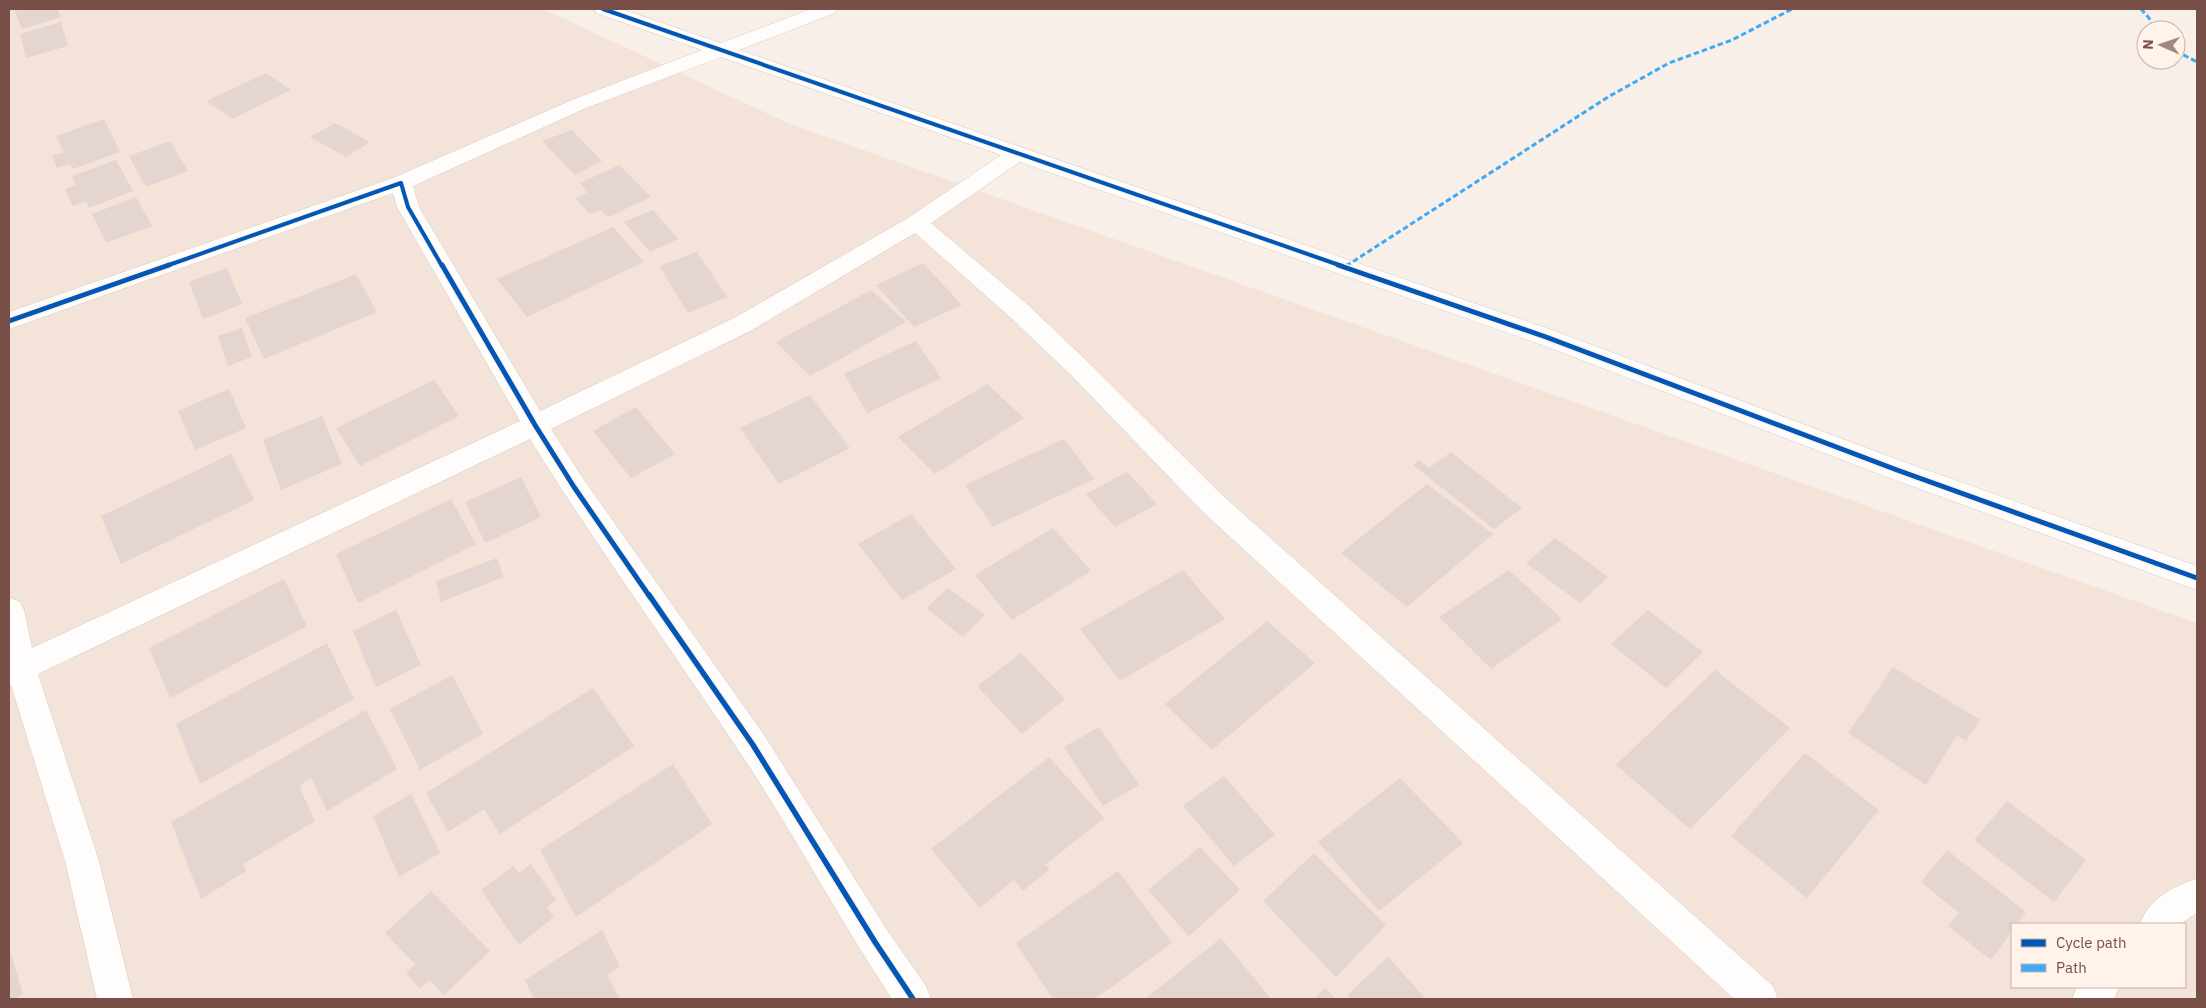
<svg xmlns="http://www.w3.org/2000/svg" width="2206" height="1008" font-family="'IBM Plex Sans',sans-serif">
  <rect width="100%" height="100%" fill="#f8efe8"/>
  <path fill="#f4e3d8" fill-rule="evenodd" d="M9 9H543L790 124 2197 623V999H9ZM2012 924H2185V987H2012Z"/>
  <g fill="#e4d5d0">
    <path d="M14 9H57L61 17 22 29Z"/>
    <path d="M61 22 68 46 26 58 20 34Z"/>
    <path d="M266 73 291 90 232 119 206 101Z"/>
    <path d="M104 119 120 152 73 169 70 164 57 168 52 156 64 152 56 136Z"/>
    <path d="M335 123 370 142 346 157 310 137Z"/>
    <path d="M572 130 602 161 575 175 542 141Z"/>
    <path d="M170 141 188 171 146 187 129 156Z"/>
    <path d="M116 160 133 191 89 208 86 201 73 206 65 189 76 185 72 176Z"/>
    <path d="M619 165 651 197 608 217 600 210 590 214 575 198 588 192 580 183Z"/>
    <path d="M136 197 152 226 106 243 92 214Z"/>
    <path d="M653 210 678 239 650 252 624 222Z"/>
    <path d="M613 227 644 262 527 317 497 279Z"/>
    <path d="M697 252 727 297 688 313 659 266Z"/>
    <path d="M923 263 962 305 914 327 876 285Z"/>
    <path d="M227 268 242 304 203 319 189 282Z"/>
    <path d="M356 274 377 312 264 359 245 318Z"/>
    <path d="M871 290 906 322 810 376 776 342Z"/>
    <path d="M242 328 252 357 228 366 218 336Z"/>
    <path d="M916 341 941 378 867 413 844 374Z"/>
    <path d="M434 380 459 416 360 466 336 428Z"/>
    <path d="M987 384 1024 418 935 474 898 437Z"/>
    <path d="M229 389 246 428 195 450 178 411Z"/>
    <path d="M810 395 850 448 779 484 740 428Z"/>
    <path d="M636 407 675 454 631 478 593 431Z"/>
    <path d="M322 416 342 464 281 490 263 440Z"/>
    <path d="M1064 439 1094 479 993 527 965 485Z"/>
    <path d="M1451 452 1522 508 1494 529 1413 465 1419 460 1429 468Z"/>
    <path d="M231 454 254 500 121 564 101 516Z"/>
    <path d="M1127 472 1157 504 1115 527 1086 494Z"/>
    <path d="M521 477 541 517 485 543 465 502Z"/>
    <path d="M1427 484 1493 534 1407 607 1341 553Z"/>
    <path d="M451 499 476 544 358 603 336 554Z"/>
    <path d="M911 514 956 569 902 600 858 544Z"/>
    <path d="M1053 528 1091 571 1012 620 975 575Z"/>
    <path d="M1555 538 1608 577 1580 603 1526 563Z"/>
    <path d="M497 558 503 577 441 602 436 581Z"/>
    <path d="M1183 570 1225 619 1120 681 1080 629Z"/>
    <path d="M1509 570 1562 619 1491 669 1439 617Z"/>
    <path d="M284 579 307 626 170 698 149 648Z"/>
    <path d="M948 588 985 615 963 637 926 608Z"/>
    <path d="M396 610 421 665 376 687 353 631Z"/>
    <path d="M1648 610 1703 652 1666 688 1611 644Z"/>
    <path d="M1267 621 1315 663 1212 750 1165 704Z"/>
    <path d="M327 643 354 699 200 784 176 724Z"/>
    <path d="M1021 653 1065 699 1022 734 977 686Z"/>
    <path d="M1893 667 1980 720 1966 741 1957 735 1926 785 1848 733Z"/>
    <path d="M1715 670 1790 728 1690 829 1616 765Z"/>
    <path d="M452 675 483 734 420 770 390 709Z"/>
    <path d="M593 688 634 746 500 834 484 809 448 832 426 793Z"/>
    <path d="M366 710 397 769 327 811 311 778 299 786 315 821 243 864 246 871 201 899 171 822Z"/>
    <path d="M1099 727 1139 785 1103 806 1064 747Z"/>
    <path d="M1805 753 1879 810 1807 898 1731 836Z"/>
    <path d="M1049 757 1104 818 1045 865 1050 869 1023 891 1014 880 980 908 931 849Z"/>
    <path d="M673 764 712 824 576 917 540 850Z"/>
    <path d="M1224 776 1275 835 1234 866 1183 806Z"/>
    <path d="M1400 778 1463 843 1379 911 1318 842Z"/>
    <path d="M411 794 440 853 399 877 373 816Z"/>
    <path d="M2007 801 2086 860 2054 902 1974 840Z"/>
    <path d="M1200 847 1240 890 1189 936 1148 890Z"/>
    <path d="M1947 850 2026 912 2017 924H2012V931L1991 960 1948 926 1959 913 1921 882Z"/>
    <path d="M1314 853 1386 925 1336 977 1263 901Z"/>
    <path d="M531 864 556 900 547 907 554 917 519 945 481 890 513 866 519 873Z"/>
    <path d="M1118 871 1172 943 1095 999H1053L1016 943Z"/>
    <path d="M431 891 490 951 444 995 430 980 420 989 406 973 415 964 385 933Z"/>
    <path d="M602 930 620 966 607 975 620 999H534L525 980Z"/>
    <path d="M1221 938 1271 999H1145Z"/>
    <path d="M9 947 23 994 15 999H9Z"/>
    <path d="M1388 957 1426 999H1351L1347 995Z"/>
    <path d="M1325 988 1336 999H1314Z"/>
  </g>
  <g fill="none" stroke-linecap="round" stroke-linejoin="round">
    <g stroke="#d6cac6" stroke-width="1">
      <g id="street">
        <path d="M594 9H621L721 43 811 9H837L835 13 739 50 1555 331 1907 463 2197 566V590L1887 477 1537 343 1020 162 931 223 1028 305 1090 364 1222 495 1773 986 1778 999H1734L1202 511 1072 376 1010 317 915 233 752 330 551 429 584 480 764 735 887 930 926 986 931 999H892C839 919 794 834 741 754 671 648 596 546 530 439L38 674 99 861 133 999H97L65 861 11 685 9 686V598L19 601 24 610 32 648 520 421 397 207 393 193 9 329V312L393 178 572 100 702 50 596 13ZM721 57 1001 155 908 218 734 318 540 411 419 207 413 186 586 108Z"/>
        <path d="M2197 878V913L2180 924H2140C2149 898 2172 888 2197 878Z"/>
        <path d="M2077 987H2119L2114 999H2072Z"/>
      </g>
    </g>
    <use href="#street" fill="#fefdfc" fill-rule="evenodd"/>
    <g stroke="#3fa9f5" stroke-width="3" stroke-dasharray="5.5 3" stroke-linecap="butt">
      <path d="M2141 9 2149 18 2154 30"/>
      <path d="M2176 51 2197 62"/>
      <path d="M1346 266 1608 97 1669 63 1732 40 1792 9"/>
    </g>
    <path stroke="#3fa9f5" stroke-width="4" stroke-dasharray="7 4" stroke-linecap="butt" d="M1346 266 1348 265"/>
    <g stroke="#fff3ea" stroke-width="6">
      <g id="cycleway-far2">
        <path d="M603 9 1342 266"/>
        <path d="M166 266 401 183 408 207 442 266"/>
      </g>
    </g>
    <g stroke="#fff3ea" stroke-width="8">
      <g id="cycleway-far1">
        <path d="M442 265 535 425 574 487 650 597"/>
        <path d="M1338 265 1546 337 1897 470 2197 578"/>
        <path d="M9 321 169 265"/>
      </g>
    </g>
    <g stroke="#fff3ea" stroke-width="9">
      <path id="cycleway" d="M649 595 753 745 875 942 913 999"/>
    </g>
    <use href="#cycleway-far2" stroke="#0057b8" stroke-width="4"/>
    <use href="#cycleway-far1" stroke="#0057b8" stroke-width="5"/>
    <use href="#cycleway" stroke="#0057b8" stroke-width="5.5"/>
  </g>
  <rect width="2206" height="1008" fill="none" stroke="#774f47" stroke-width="20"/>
  <rect x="2011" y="923" width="175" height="65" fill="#fff3ea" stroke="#c9b1a9"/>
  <rect x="2021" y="939" width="25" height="8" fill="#0057b8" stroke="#c9b1a9"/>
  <text x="2056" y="948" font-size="15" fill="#774f47">Cycle path</text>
  <rect x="2021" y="964" width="25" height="8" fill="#3fa9f5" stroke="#c9b1a9"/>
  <text x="2056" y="973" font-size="15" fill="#774f47">Path</text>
  <g transform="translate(2161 45) rotate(272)"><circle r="24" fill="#fff3ea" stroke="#c9b1a9"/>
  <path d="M0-4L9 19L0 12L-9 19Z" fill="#a4877f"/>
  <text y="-8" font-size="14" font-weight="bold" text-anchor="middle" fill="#774f47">N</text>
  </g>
</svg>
